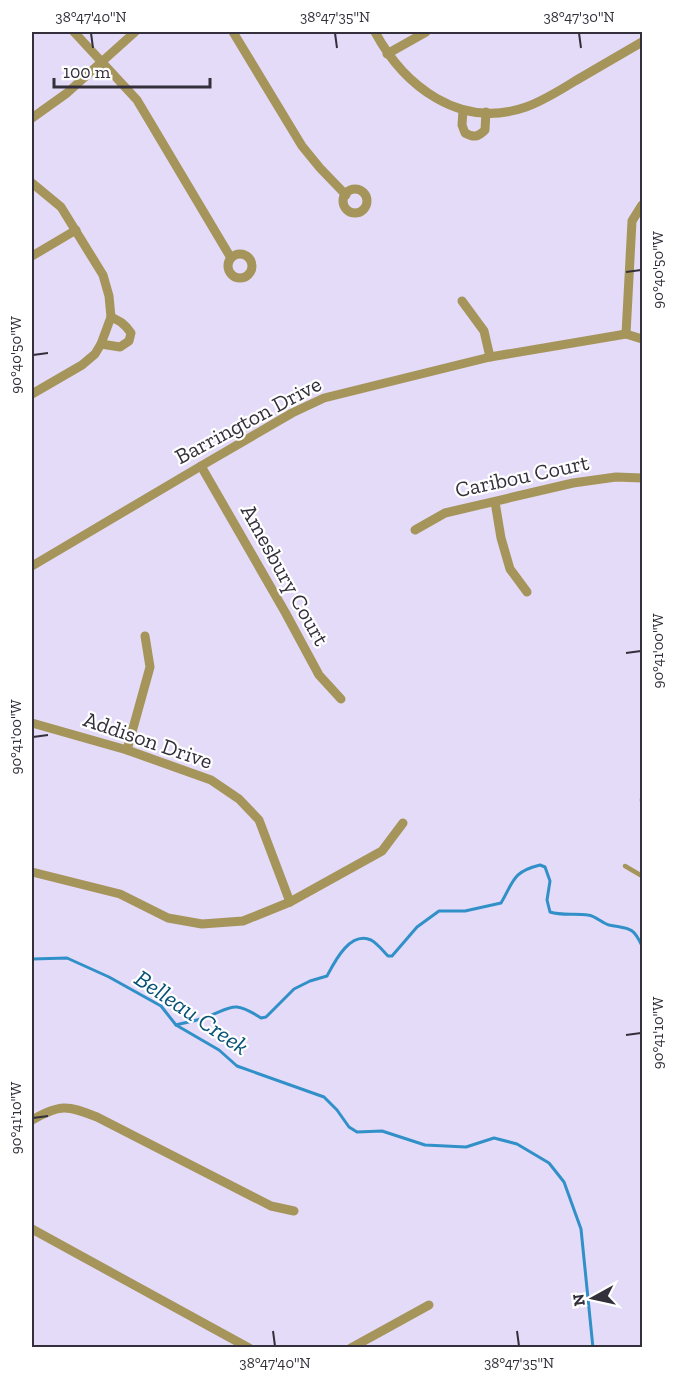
<svg xmlns="http://www.w3.org/2000/svg" width="674" height="1379" font-family="'Zilla Slab',serif">
  <rect width="100%" height="100%" fill="#e4dbf9"/>
  <g fill="none" stroke-linecap="round" stroke-linejoin="round">
    <g stroke="#3090c7" stroke-width="3">
      <path d="M32 959 67 958 109 977 161 1006 176 1025 219 1050 237 1066 324 1097 337 1110 349 1127 357 1132 382 1131 425 1145 466 1147 494 1138 517 1144 549 1163 564 1182 581 1229 593 1348"/>
      <path d="M176 1025C186 1022 195 1021 204 1018 232 1008 232 999 261 1018L266 1017 294 989 310 981 327 976C335 961 350 931 371 940 378 944 383 951 388 956H392L417 927 439 911H465L501 903C514 881 512 872 540 865L545 867 550 881 547 900 550 912C562 916 575 913 588 915 596 916 602 923 609 925 629 929 633 926 642 946"/>
    </g>
    <g stroke="#a6955a" stroke-width="4.5">
      <path d="M642 799V801"/>
      <path d="M625 866 642 876"/>
    </g>
    <g stroke="#a6955a" stroke-width="9">
      <path d="M74 32 137 100 231 258"/>
      <path d="M233 32 302 146 320 168 346 195"/>
      <path d="M375 32C404 86 460 130 526 107 543 101 559 91 575 81 597 68 620 55 642 42"/>
      <path d="M387 54 426 32"/>
      <path d="M463 110 462 125 465 133C474 138 478 137 485 130L486 112"/>
      <path d="M32 118 67 93 135 32"/>
      <path d="M32 183 61 207 103 275 109 296 111 317 101 344 95 354 82 365 32 394"/>
      <circle cx="355" cy="201" r="12"/>
      <circle cx="240" cy="266" r="12"/>
      <path d="M32 256 76 230"/>
      <path d="M462 301 484 331 490 357"/>
      <path d="M626 334 632 221 642 205"/>
      <path d="M101 344 120 347 129 341 131 333C125 324 120 321 111 317"/>
      <path d="M201 466 285 612 319 675 341 699"/>
      <path d="M495 502 501 538 510 569 527 592"/>
      <path d="M415 530 445 513 573 483 616 477 642 478"/>
      <path d="M32 566 201 466 292 413 324 398 490 357 626 334 642 339"/>
      <path d="M32 723 127 750 211 780 239 799 259 820 290 902"/>
      <path d="M127 750 150 667 145 636"/>
      <path d="M32 872 120 894 168 918 202 924 243 921 290 902 382 851 403 823"/>
      <path d="M32 1120C60 1104 67 1105 97 1117L271 1206 294 1211"/>
      <path d="M32 1229 249 1348"/>
      <path d="M351 1348 429 1305"/>
    </g>
  </g>
  <path fill="none" stroke="#33303b" stroke-width="2" d="M91 33 93 48M335 33 337 48M579 33 581 48M626 272 641 270M33 355 48 353M626 653 641 651M33 737 48 735M626 1035 641 1033M33 1118 48 1116M273 1331 275 1346M517 1331 519 1346"/>
  <g text-anchor="middle" dominant-baseline="central" stroke-width="4.5" stroke-linejoin="round" paint-order="stroke">
    <g font-size="22" fill="#33303b" stroke="#fff">
      <text transform="translate(248 420) rotate(-28)">Barrington Drive</text>
      <text transform="translate(522 476) rotate(-12)">Caribou Court</text>
      <text transform="translate(285 575) rotate(61)">Amesbury Court</text>
      <text transform="translate(148 740) rotate(19)">Addison Drive</text>
    </g>
    <g font-size="24" font-style="italic" fill="#075277" stroke="#fff">
      <text transform="translate(192 1012) rotate(34)">Belleau Creek</text>
    </g>
  </g>
  <rect width="674" height="1379" fill="none" stroke="#ffffff" stroke-width="66"/>
  <g transform="translate(593 1298) rotate(262)" stroke="#ffffff" stroke-width="4.5" paint-order="stroke">
  <path d="M0-4.5L10 22L0 15L-10 22Z" fill="#33303b"/>
  <text y="-9" font-size="16" font-weight="bold" text-anchor="middle" fill="#33303b">N</text>
  </g>
  <path d="M54 78v9h156v-9" fill="none" stroke="#33303b" stroke-width="3"/>
  <text x="63" y="78" font-size="18" fill="#33303b" stroke="#ffffff" stroke-width="4.5" paint-order="stroke">100 m</text>
  <rect x="33" y="33" width="608" height="1313" fill="none" stroke="#33303b" stroke-width="2"/>
  <g font-size="15" text-anchor="middle" fill="#33303b">
    <text x="91" y="22">38°47'40"N</text>
    <text x="335" y="22">38°47'35"N</text>
    <text x="579" y="22">38°47'30"N</text>
    <text transform="translate(658 270) rotate(-90)" y="5">90°40'50"W</text>
    <text transform="translate(16 355) rotate(-90)" y="5">90°40'50"W</text>
    <text transform="translate(658 651) rotate(-90)" y="5">90°41'00"W</text>
    <text transform="translate(16 737) rotate(-90)" y="5">90°41'00"W</text>
    <text transform="translate(658 1033) rotate(-90)" y="5">90°41'10"W</text>
    <text transform="translate(16 1118) rotate(-90)" y="5">90°41'10"W</text>
    <text x="275" y="1368">38°47'40"N</text>
    <text x="519" y="1368">38°47'35"N</text>
  </g>
</svg>
